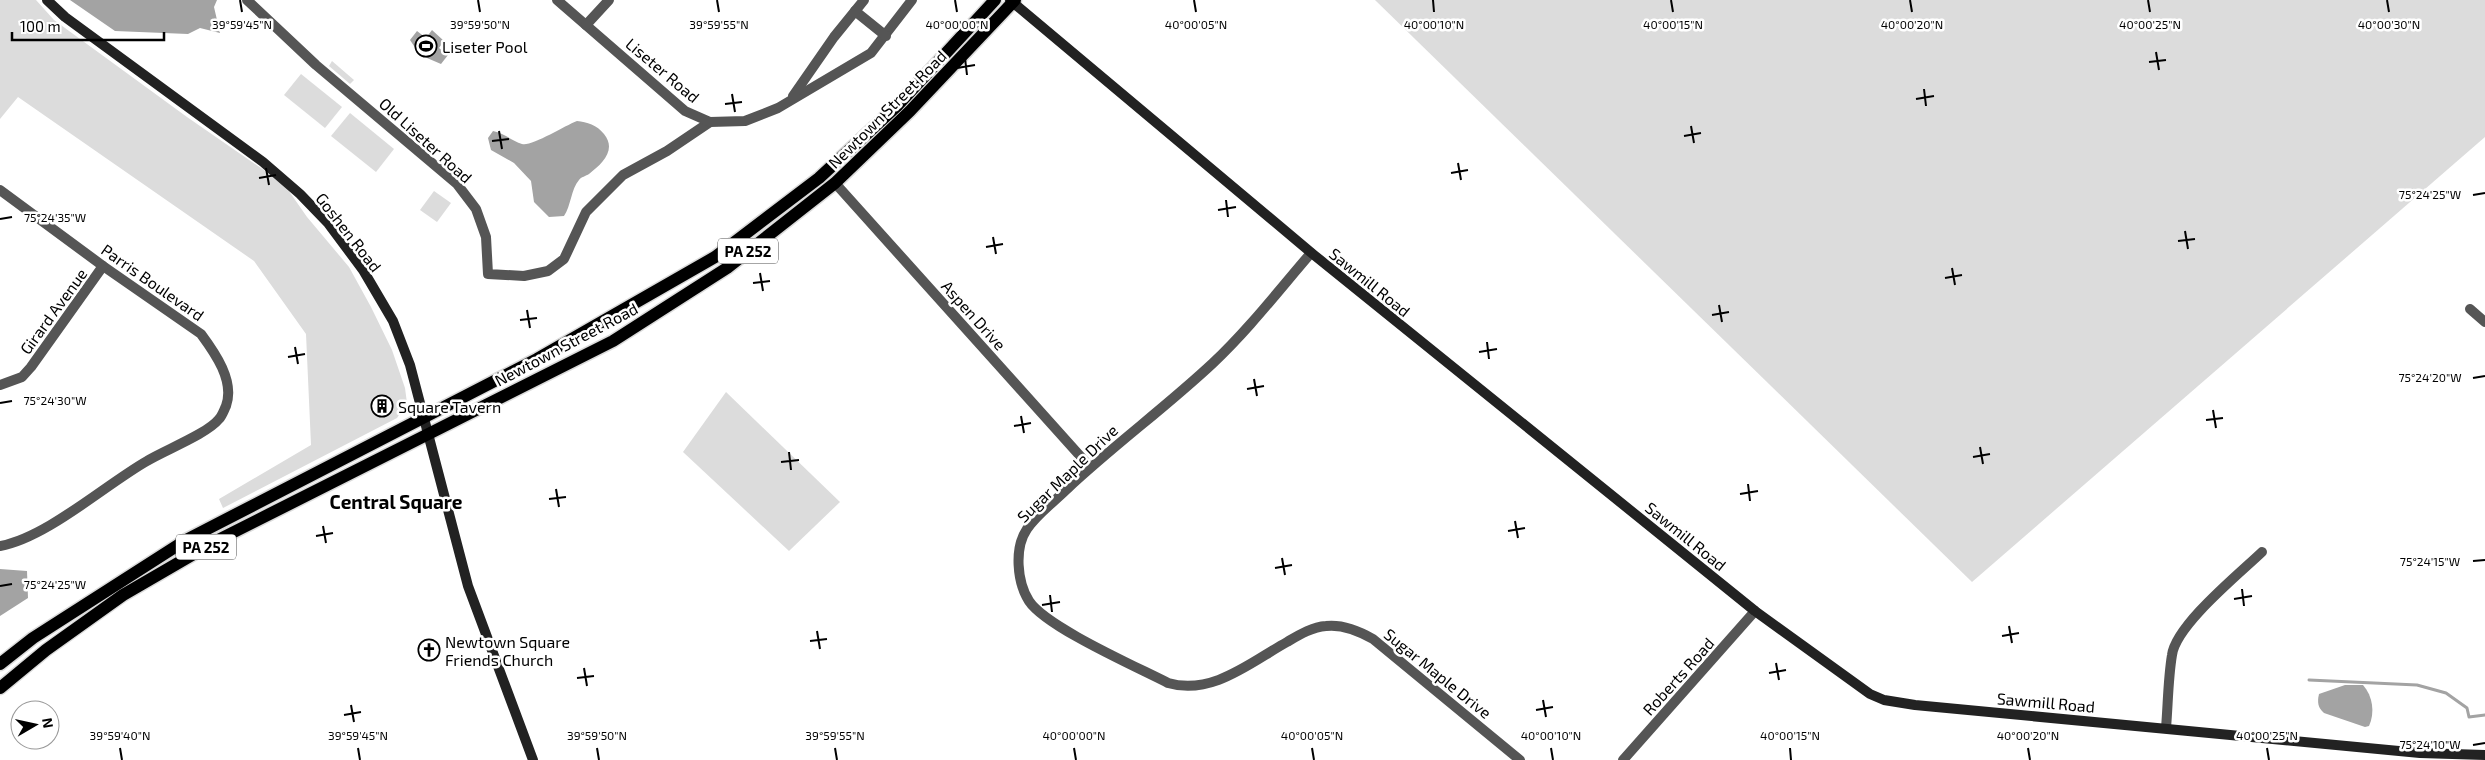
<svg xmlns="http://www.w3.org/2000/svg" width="2485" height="760" font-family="'Exo 2',sans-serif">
  <rect width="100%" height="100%" fill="#fff"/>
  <g fill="#dcdcdc">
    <path d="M0 0H36L54 20 187 117 284 184 307 217 349 267 371 307 392 350 405 388 407 403 397 418 223 508 219 499 311 445 306 334 254 261 18 97 0 119Z"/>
    <path d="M1375 0H2485V137L1972 582Z"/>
    <path d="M332 61 354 80 350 84 329 66Z"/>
    <path d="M301 74 342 107 325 128 284 95Z"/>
    <path d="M350 113 394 149 376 172 331 136Z"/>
    <path d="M434 191 451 203 437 222 420 210Z"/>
    <path d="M726 392 840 502 789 551 683 452Z"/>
  </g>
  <g fill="#a3a3a3">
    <path d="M70 0H217L214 7 220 33 200 28 188 34 115 31Z"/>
    <path d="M432 30 444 41 439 48 448 55 441 64 420 55 410 40 417 31 426 38Z"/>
    <path d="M577 121C587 122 597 125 604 134 617 150 602 164 589 174 586 176 581 177 579 180 571 189 571 206 564 216L549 217 534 202 531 181 514 163 491 150 488 138 493 131C504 133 512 141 522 144 531 147 564 126 577 121Z"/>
    <path d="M0 569 27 571 28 598 0 616Z"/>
    <path d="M2345 685H2363C2373 696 2375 713 2369 726L2365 727 2324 713C2318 708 2317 702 2319 694Z"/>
  </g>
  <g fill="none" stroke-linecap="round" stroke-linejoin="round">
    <path stroke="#a3a3a3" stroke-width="3" d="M2309 680 2417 685 2446 693 2467 708 2469 717 2485 715"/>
    <g stroke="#dbdbdb" stroke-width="15">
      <g id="primary">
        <path d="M0 664 33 638 186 540 537 359 715 257 819 178 898 105 995 0"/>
        <path d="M0 688 46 650 123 595 216 541 613 341 727 268 835 183 910 111 1015 0"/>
      </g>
    </g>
    <g stroke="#555" stroke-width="10">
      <path d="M247 0 316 65 457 184 476 209 486 237 488 274 524 276 548 271 564 259 586 212 623 175 667 151 710 122"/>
      <path d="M557 0 685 111 710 122 745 121 778 108 871 53 912 0"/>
      <path d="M855 11 886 36"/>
      <path d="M586 25 609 0"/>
      <path d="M793 96 834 37 864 0"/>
      <path d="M835 183 1090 467"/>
      <path d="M0 190 103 266 201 334C215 353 235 381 226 406 224 410 222 416 219 419 207 434 165 450 147 461 105 485 46 538 0 546"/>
      <path d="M1311 253C1279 290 1249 329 1213 363 1166 407 1114 445 1067 489 1054 502 1037 514 1027 529 1014 548 1017 582 1029 601 1046 627 1137 667 1168 683 1212 696 1251 662 1287 642 1299 635 1312 627 1326 626 1343 624 1359 631 1373 639L1520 760"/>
      <path d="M2470 309 2485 322"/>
      <path d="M0 385 22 377 31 367 103 266"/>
      <path d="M2166 728C2168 705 2168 679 2172 655 2176 625 2239 574 2262 552"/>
      <path d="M1623 760 1755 611"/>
    </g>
    <g stroke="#222" stroke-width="10">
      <path d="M47 0 65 17 263 162 300 194 328 223 363 270 393 321 410 365 468 586 533 760"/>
      <path d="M1010 0 1314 255 1755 611 1870 694 1884 700 1915 705 2420 753 2485 755"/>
    </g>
    <use href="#primary" stroke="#000" stroke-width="12"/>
  </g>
  <path fill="none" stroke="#000" stroke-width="2" d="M240 0 242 12M478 0 480 12M717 0 719 12M955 0 957 12M1194 0 1196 12M1433 0 1434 12M1671 0 1673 12M1910 0 1912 12M2148 0 2150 12M2387 0 2389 12M2156 52 2159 70M965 58 967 75M2149 62 2166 60M957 68 975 65M1924 89 1926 106M732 94 735 112M1916 99 1934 96M725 104 742 102M1691 126 1694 143M499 131 502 149M1684 136 1701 133M492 141 509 139M1458 163 1461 180M266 168 269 185M1451 173 1468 170M259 178 276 175M2473 195 2485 193M1226 200 1228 217M1218 210 1236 207M0 219 12 217M2185 231 2188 249M993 237 996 254M2178 241 2195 239M986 247 1003 244M1952 268 1955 285M760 273 763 291M1945 278 1962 275M753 283 770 281M1719 305 1722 322M527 310 530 328M1712 315 1729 312M520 320 537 318M1487 342 1489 359M295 347 298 364M1479 352 1497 349M288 357 305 354M2473 378 2485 376M1254 379 1257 396M1247 389 1264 386M0 403 12 401M2213 410 2216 428M1021 416 1024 433M2206 420 2223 418M1014 426 1031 423M1980 447 1983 464M789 452 791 470M1973 457 1990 454M781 462 799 460M1748 484 1750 501M556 489 559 507M1740 494 1758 491M549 499 566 497M1515 521 1518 538M323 526 326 543M1508 531 1525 528M316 536 333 533M1282 558 1285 575M2473 561 2485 560M1275 568 1292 565M0 586 12 584M2242 589 2244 606M1050 595 1052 612M2234 599 2252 596M1042 605 1060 602M2009 626 2012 643M817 631 820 649M2002 636 2019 633M810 641 827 639M1776 663 1779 680M584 668 587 686M1769 673 1786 670M577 678 594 676M1543 700 1546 717M351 705 354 722M1536 710 1553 707M344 715 361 712M2473 745 2485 743M120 748 122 760M358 748 360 760M597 748 599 760M835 748 837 760M1074 748 1076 760M1312 748 1314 760M1551 748 1553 760M1790 748 1791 760M2028 748 2030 760M2267 748 2269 760"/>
  <defs>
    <g id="stadium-ring" transform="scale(1.125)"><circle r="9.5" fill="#fff" stroke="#000" stroke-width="1.5"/><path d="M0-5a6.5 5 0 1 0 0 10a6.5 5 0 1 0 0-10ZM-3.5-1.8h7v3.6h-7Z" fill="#000"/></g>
    <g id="building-ring" transform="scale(1.125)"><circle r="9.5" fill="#fff" stroke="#000" stroke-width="1.5"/><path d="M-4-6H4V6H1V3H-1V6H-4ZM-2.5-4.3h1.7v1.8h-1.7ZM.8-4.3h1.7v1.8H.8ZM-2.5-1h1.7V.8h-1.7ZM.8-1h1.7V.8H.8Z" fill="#000"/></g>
    <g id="church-ring" transform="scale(1.125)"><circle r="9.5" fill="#fff" stroke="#000" stroke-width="1.5"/><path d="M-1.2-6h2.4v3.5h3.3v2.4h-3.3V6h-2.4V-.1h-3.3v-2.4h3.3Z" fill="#000"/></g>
  </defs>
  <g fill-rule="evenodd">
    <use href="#stadium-ring" x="426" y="46"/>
    <use href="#building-ring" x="382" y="406"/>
    <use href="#church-ring" x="429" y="650"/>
  </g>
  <g text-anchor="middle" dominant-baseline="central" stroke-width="5" stroke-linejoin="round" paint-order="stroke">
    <g fill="#fff" stroke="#4c4c4c" stroke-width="1">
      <rect x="718" y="238.5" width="60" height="25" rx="4"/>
      <rect x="176" y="534.5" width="60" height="25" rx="4"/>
    </g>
    <g font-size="15" font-weight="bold" fill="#000">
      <text x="748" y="251">PA 252</text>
      <text x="206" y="547">PA 252</text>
    </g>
    <g font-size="16" fill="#000" stroke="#fff" text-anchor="start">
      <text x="442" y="46">Liseter Pool</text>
      <text x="398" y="406">Square Tavern</text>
      <text x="445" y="641">Newtown Square<tspan x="445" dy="18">Friends Church</tspan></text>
    </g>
    <g font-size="16" fill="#000" stroke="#fff">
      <text transform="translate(663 70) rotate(40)">Liseter Road</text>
      <text transform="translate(887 109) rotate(-45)">Newtown Street Road</text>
      <text transform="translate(426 140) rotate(42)">Old Liseter Road</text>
      <text transform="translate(349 232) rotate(52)">Goshen Road</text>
      <text transform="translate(153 282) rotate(35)">Parris Boulevard</text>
      <text transform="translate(1370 282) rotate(39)">Sawmill Road</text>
      <text transform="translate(53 311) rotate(-54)">Girard Avenue</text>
      <text transform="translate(974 315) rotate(48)">Aspen Drive</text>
      <text transform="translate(566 344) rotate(-28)">Newtown Street Road</text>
      <text transform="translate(1067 473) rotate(-44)">Sugar Maple Drive</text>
      <text transform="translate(1686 536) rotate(39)">Sawmill Road</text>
      <text transform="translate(1438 673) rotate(39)">Sugar Maple Drive</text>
      <text transform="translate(1678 676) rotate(-48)">Roberts Road</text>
      <text transform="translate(2046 702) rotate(5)">Sawmill Road</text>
    </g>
    <g font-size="19" font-weight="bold" fill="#000" stroke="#fff">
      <text x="396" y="501">Central Square</text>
    </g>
  </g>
  <g font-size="12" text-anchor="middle" fill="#000" stroke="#fff" stroke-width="5" stroke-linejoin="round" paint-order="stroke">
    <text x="242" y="29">39°59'45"N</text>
    <text x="480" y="29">39°59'50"N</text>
    <text x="719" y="29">39°59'55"N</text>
    <text x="957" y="29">40°00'00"N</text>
    <text x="1196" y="29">40°00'05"N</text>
    <text x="1434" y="29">40°00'10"N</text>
    <text x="1673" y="29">40°00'15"N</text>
    <text x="1912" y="29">40°00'20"N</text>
    <text x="2150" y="29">40°00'25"N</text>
    <text x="2389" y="29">40°00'30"N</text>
    <text x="2430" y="199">75°24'25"W</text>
    <text x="55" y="222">75°24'35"W</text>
    <text x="2430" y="382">75°24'20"W</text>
    <text x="55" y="405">75°24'30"W</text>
    <text x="2430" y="566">75°24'15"W</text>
    <text x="55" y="589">75°24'25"W</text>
    <text x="120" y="740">39°59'40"N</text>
    <text x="358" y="740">39°59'45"N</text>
    <text x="597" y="740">39°59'50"N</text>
    <text x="835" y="740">39°59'55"N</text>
    <text x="1074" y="740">40°00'00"N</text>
    <text x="1312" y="740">40°00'05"N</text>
    <text x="1551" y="740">40°00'10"N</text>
    <text x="1790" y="740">40°00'15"N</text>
    <text x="2028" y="740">40°00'20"N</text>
    <text x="2267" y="740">40°00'25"N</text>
    <text x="2430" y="749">75°24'10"W</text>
  </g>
  <g transform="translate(35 725) rotate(81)"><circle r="24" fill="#ffffff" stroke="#999999"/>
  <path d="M0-4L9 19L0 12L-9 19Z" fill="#000000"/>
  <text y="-8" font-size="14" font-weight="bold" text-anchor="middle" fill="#000000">N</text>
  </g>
  <path d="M12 32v8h152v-8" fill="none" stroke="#000000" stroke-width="2.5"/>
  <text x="20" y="32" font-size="15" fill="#000000" stroke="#ffffff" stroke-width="4" paint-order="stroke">100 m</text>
</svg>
